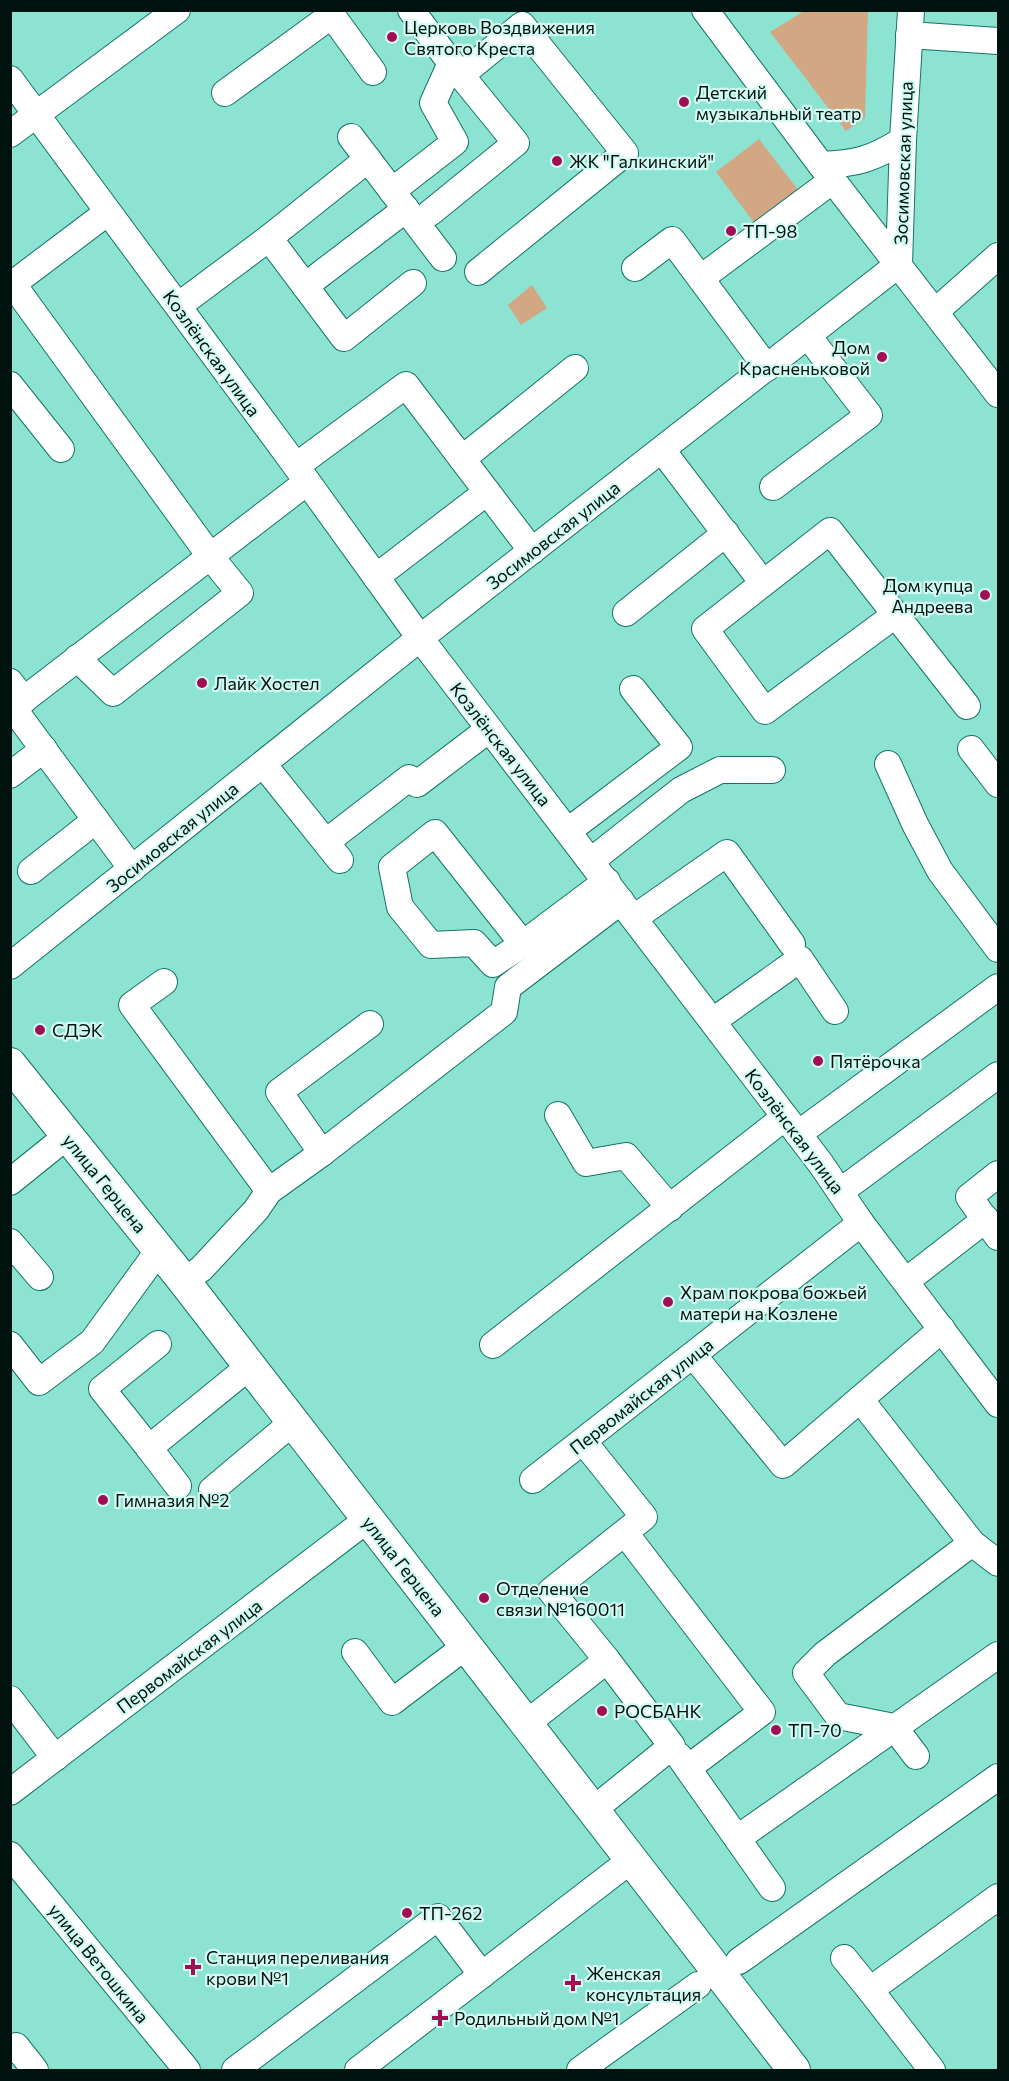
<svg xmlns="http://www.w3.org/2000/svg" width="1009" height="2081" font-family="Commissioner,sans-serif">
  <rect width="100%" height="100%" fill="#8de3d2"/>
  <g fill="#d3a783">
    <path d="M804 11H868L865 118 846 131 770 32Z"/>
    <path d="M759 139 799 191 755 224 716 172Z"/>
    <path d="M532 285 547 308 521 325 508 305Z"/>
  </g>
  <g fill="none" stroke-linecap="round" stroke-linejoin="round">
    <g stroke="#127467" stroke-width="28">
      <g id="minor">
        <path d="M328 10 373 72"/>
        <path d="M705 10 821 165 998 394"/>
        <path d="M909 35 998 41"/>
        <path d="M461 75 522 25 625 153 478 272"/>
        <path d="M10 79 296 466 420 638 821 1164 861 1223 998 1404"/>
        <path d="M225 93 332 15"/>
        <path d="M10 134 177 10"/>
        <path d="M351 137 443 258"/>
        <path d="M821 165C856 164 873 159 903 140"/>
        <path d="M392 191 455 142 433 103 451 63 411 10"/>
        <path d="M430 213 516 143 451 63"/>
        <path d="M269 238 368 159"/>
        <path d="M899 264 903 140 911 10"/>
        <path d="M635 268 672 240 767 368"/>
        <path d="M701 278 833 180"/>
        <path d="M12 283 210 556 240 593 113 693 77 658"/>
        <path d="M10 286 108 212"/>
        <path d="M305 286 406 209"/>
        <path d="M178 306 269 238 344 338 413 283"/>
        <path d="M936 311 998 256"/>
        <path d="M10 385 61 449"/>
        <path d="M662 450 763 583"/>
        <path d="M462 459 575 368"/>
        <path d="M296 466 406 385 532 551"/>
        <path d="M773 487 869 415 808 336"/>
        <path d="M376 577 487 492"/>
        <path d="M626 613 726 533"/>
        <path d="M895 615 765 711 705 629 830 531 967 706"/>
        <path d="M10 682 24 700"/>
        <path d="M971 749 998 784"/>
        <path d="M263 764 340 860"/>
        <path d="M888 764 915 824 940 871 998 949"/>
        <path d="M10 775 44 749"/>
        <path d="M568 831 679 747 633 689"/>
        <path d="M326 842 409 778 417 784 488 730"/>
        <path d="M591 861 681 790 720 770H772"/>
        <path d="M132 869 13 708 307 482"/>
        <path d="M31 871 96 820"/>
        <path d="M634 918 727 853 792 944"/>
        <path d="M523 944 493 964 474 943 431 945 400 907 392 867 435 833 523 944 607 881"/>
        <path d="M10 966 420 638 899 264"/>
        <path d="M164 982 132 1005 269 1191"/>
        <path d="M713 1021 800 959 835 1011"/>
        <path d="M558 1115 586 1163 626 1156 670 1208"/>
        <path d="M798 1134 998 987"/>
        <path d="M322 1153 279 1092 370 1024"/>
        <path d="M998 1174 969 1197 998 1237"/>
        <path d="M10 1182 67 1136"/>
        <path d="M841 1191 998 1075"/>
        <path d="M10 1242 40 1277"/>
        <path d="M184 1281 201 1269 256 1210 269 1191 322 1153 504 1012 508 987 621 901"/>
        <path d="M906 1281 986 1219"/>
        <path d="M158 1344 102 1389 149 1448 250 1366"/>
        <path d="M10 1345 39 1382 92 1342 159 1250"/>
        <path d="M493 1345 785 1117"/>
        <path d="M693 1355 783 1465 942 1329"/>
        <path d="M860 1399 972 1543 998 1563"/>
        <path d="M583 1441 644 1517 551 1591 607 1660"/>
        <path d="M149 1448 178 1486"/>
        <path d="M533 1480 861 1223"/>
        <path d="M212 1490 293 1422"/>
        <path d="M625 1533 762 1712 688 1768"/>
        <path d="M355 1652 392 1702 466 1646"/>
        <path d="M10 1699 55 1758"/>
        <path d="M526 1724 607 1660 672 1746 593 1810"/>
        <path d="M679 1756 772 1888"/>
        <path d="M916 1756 894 1727 838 1716 806 1673 825 1654 972 1543"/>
        <path d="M10 1792 368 1519"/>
        <path d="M738 1838 998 1655"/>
        <path d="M10 1855 187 2070"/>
        <path d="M844 1958 870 1990"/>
        <path d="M739 1961 998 1777"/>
        <path d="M10 2050 16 2046 35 2070"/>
        <path d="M235 2070 438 1917 482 1975"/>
        <path d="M358 2070 631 1860"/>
        <path d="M580 2070 698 1985"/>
        <path d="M932 2070 870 1990 998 1897"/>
      </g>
    </g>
    <g stroke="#127467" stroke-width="34">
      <path id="major" d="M10 1064 184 1281 794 2070"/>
    </g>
    <use href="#minor" stroke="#fff" stroke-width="26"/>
    <use href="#major" stroke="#fff" stroke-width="32"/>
  </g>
  <g fill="#a10e53" stroke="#d2faf2" stroke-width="2">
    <circle cx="392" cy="37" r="6"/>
    <circle cx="684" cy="102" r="6"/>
    <circle cx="557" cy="161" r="6"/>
    <circle cx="731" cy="231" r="6"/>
    <circle cx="882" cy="357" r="6"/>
    <circle cx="985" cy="595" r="6"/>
    <circle cx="202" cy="683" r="6"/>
    <circle cx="40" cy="1030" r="6"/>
    <circle cx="818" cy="1061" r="6"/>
    <circle cx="668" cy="1302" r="6"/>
    <circle cx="103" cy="1500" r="6"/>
    <circle cx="484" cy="1598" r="6"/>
    <circle cx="602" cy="1711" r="6"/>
    <circle cx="776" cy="1730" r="6"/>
    <circle cx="407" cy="1913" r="6"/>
    <path d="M190 1958h6v6h6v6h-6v6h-6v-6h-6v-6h6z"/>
    <path d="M570 1974h6v6h6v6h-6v6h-6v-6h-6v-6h6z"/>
    <path d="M437 2009h6v6h6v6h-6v6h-6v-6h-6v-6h6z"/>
  </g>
  <g text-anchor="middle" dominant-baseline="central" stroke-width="4.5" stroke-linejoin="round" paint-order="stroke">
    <g font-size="18" fill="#00120e" stroke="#d2faf2" text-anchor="start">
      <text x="404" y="27">Церковь Воздвижения<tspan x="404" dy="21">Святого Креста</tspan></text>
      <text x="696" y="92">Детский<tspan x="696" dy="21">музыкальный театр</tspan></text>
      <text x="569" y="161">ЖК "Галкинский"</text>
      <text x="743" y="231">ТП-98</text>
      <text x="870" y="347" text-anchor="end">Дом<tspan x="870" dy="21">Красненьковой</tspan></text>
      <text x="973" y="585" text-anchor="end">Дом купца<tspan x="973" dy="21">Андреева</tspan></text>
      <text x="214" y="683">Лайк Хостел</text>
      <text x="52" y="1030">СДЭК</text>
      <text x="830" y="1061">Пятёрочка</text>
      <text x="680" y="1292">Храм покрова божьей<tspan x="680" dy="21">матери на Козлене</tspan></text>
      <text x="115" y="1500">Гимназия №2</text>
      <text x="496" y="1588">Отделение<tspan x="496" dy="21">связи №160011</tspan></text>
      <text x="614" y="1711">РОСБАНК</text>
      <text x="788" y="1730">ТП-70</text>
      <text x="419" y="1913">ТП-262</text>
      <text x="206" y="1957">Станция переливания<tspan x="206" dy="21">крови №1</tspan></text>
      <text x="586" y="1973">Женская<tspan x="586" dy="21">консультация</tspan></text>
      <text x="454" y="2018">Родильный дом №1</text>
    </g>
    <g font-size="18" fill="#00120e" stroke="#d2faf2">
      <text transform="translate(903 163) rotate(-88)">Зосимовская улица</text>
      <text transform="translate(212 353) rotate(54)">Козлёнская улица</text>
      <text transform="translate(553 535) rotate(-38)">Зосимовская улица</text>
      <text transform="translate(501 744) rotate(52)">Козлёнская улица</text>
      <text transform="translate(172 837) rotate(-39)">Зосимовская улица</text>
      <text transform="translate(795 1131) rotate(53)">Козлёнская улица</text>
      <text transform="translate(105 1183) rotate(51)">улица Герцена</text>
      <text transform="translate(641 1396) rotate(-38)">Первомайская улица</text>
      <text transform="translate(404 1566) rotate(52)">улица Герцена</text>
      <text transform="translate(189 1656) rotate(-37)">Первомайская улица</text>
      <text transform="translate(99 1963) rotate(51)">улица Ветошкина</text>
    </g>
  </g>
  <rect width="1009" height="2081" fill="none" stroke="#00120e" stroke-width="24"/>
</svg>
